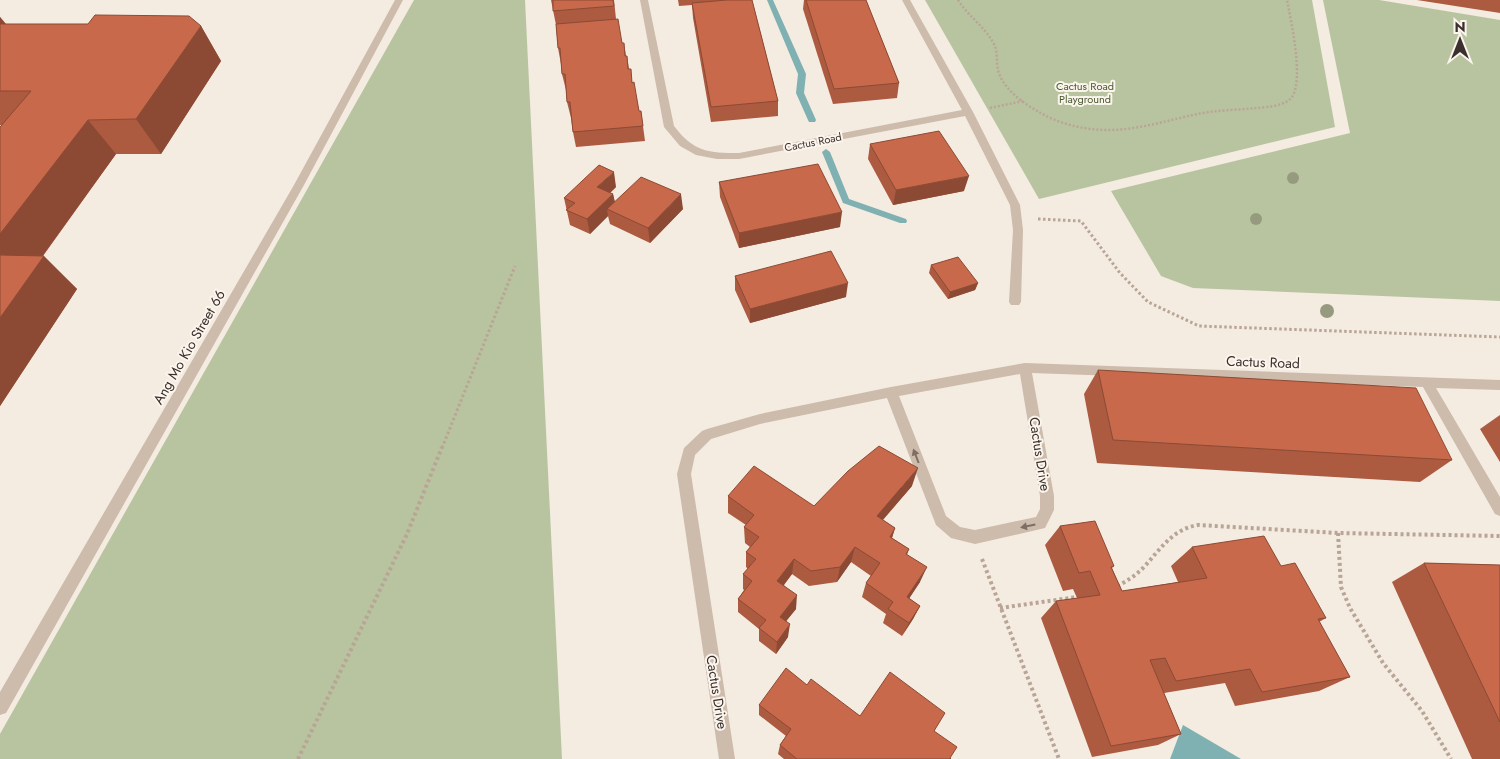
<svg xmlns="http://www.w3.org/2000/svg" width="1500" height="759" font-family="Jost,sans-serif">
  <rect width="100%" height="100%" fill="#f4ebe1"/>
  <g fill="#b8c4a0">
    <path d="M414 0H525L562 759H0V734Z"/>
    <path d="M925 0H1312L1335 127 1039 199Z"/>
    <path d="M1323 0H1379L1500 20V301L1193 288 1161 276 1111 191 1350 133Z"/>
  </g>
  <path fill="#7fb0b2" d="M1183 725 1241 759H1170Z"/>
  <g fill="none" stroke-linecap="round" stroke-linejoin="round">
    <g fill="#7fb0b2" fill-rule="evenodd">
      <path d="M767 0H773L806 74 804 93 816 120 815 122H809L808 120 796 93 798 74Z"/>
      <path d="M826 149 830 152 849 199 906 219 907 221 906 223H900L843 203 822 152Z"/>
    </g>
    <g stroke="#b9a596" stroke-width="2.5" stroke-dasharray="2 2" stroke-linecap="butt">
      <path d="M958 0C968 16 985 27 994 44 998 52 996 61 998 70 1003 89 1023 103 1039 112 1059 124 1084 130 1108 130 1137 130 1165 121 1193 115 1214 110 1236 110 1257 108 1268 107 1285 106 1292 97 1304 79 1291 21 1287 0"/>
      <path d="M990 108 1023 101"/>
    </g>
    <g stroke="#b9a596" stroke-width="3" stroke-dasharray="2.5 2.5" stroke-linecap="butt">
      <path d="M1038 219 1081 221 1120 273 1148 302 1199 326 1500 337"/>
      <path d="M442 448 515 266"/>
    </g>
    <g stroke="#b9a596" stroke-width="4" stroke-dasharray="3 3" stroke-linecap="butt">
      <path d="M1338 533 1341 587 1350 608 1383 663 1422 711 1451 759"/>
      <path d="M982 559 1059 759"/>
      <path d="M1117 586C1127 581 1135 576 1143 568 1160 550 1172 529 1198 525L1338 533 1500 536"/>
      <path d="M1000 608 1077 597"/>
      <path d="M298 759 407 534 442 447"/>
    </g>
    <g fill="#cdbbac" fill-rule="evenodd">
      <path d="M395 0H403L304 185 6 713 0 715V692L294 185Z"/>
      <path d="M640 0H648L674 126C694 152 708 153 739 153L962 110 902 0H910L973 112 1020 205 1023 230 1021 302 1019 305H1011L1009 302 1013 230 1010 205 965 116 739 159H717L696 155 680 146 664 127Z"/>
      <path d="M1025 363 1500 380V390L1436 388 1500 497V516L1495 514 1423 387 1032 373 1054 496V510L1045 528 975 544 951 538 936 525 887 398 760 424 711 439 695 455 691 474 735 759H719L677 474 684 448 702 431 707 429 760 414 891 387ZM1020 374 1040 496V509L1036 517 975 530 960 527 946 516 899 396Z"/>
    </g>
  </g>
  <g fill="#969b7f">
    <circle cx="1293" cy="178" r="6"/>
    <circle cx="1256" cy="219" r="6"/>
    <circle cx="1327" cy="311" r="7"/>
  </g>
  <g fill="#ac5a40">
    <path d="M551 0H614L616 19 622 43H624L626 56H627L629 69 639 111H641L645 141 576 147 573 132 571 118 567 102 566 90 562 74 561 64 558 48 556 25Z"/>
    <path d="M678 0H752L778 101V116L711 122 693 18 692 5 679 6Z"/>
    <path d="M804 0H866L899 83 897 98 833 104 803 9Z"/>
    <path d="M1417 0H1500V13Z"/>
    <path d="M0 17 6 24 201 26 221 61 161 154H116L43 256 77 289 0 406V127L2 125H0Z"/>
    <path d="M870 144 964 191 893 205 868 159Z"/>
    <path d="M719 182 840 227 739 248 720 197Z"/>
    <path d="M616 187 610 193 613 194 615 202 683 209 650 243 610 224 608 216 590 234 570 225 564 198Z"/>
    <path d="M931 265 978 283 975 290 948 299 929 273Z"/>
    <path d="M735 276 846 297 750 323 735 290Z"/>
    <path d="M1098 370 1452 460 1420 482 1097 463 1084 394Z"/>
    <path d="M1500 415V462L1480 429Z"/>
    <path d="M912 486 883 520 895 528 892 538 909 549 907 555 920 582 909 598 920 606 913 619 902 636 883 623 886 614 862 597 866 583 871 576 851 562 837 582 809 586 792 574 784 585 796 609 786 621 788 637 776 654 759 641V629L738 612V599L744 590 743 589V574L748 569 746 567V552L750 547 745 543 744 527 746 525 728 513V496L814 506Z"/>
    <path d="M1060 526 1114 566 1112 568 1122 591 1178 582 1171 566 1192 547 1281 566 1326 618 1319 622 1350 677 1319 691 1235 706 1225 683 1164 693 1181 734 1158 745 1092 757 1041 618 1056 601 1077 598 1073 589 1063 591 1045 545Z"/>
    <path d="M1424 563 1500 565V759H1472L1392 582Z"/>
    <path d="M807 685 860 716 934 731 951 759H784L778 754 780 745 786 736 759 715V705Z"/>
  </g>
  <g fill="#8c4a34">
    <path d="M0 17 25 48 0 39Z"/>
    <path d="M201 26 221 61 161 154 136 119Z"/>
    <path d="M88 120 116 154 20 287 0 269V234Z"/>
    <path d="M614 172 616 187 600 202 597 187Z"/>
    <path d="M969 176 964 191 893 205 896 190Z"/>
    <path d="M613 194 616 209H607L608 216 590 234 587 219Z"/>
    <path d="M681 194 683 209 650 243 648 228Z"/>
    <path d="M842 212 840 227 739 248V233Z"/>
    <path d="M44 256 77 289 0 406V318Z"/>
    <path d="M848 283 846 297 750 323V309Z"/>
    <path d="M978 283 975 290 948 299 950 292Z"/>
    <path d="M918 468 912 486 872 532 877 516Z"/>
    <path d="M895 528 890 544V537Z"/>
    <path d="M855 547 851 562 837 582 840 567Z"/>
    <path d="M794 559 792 574 776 595 777 581Z"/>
    <path d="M927 567 920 582 901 611 907 597Z"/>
    <path d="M797 595 796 609 779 630 780 617Z"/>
    <path d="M920 606 913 619 902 636 909 623Z"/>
    <path d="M790 624 788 637 776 654 777 642Z"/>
  </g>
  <g fill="#c8694b" stroke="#8c4a34">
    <path d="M553 0H613L614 6 553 11Z"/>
    <path d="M727 0H752L778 101 711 107 692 3Z"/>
    <path d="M806 0H866L899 83 834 89Z"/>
    <path d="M95 15 189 16 201 26 136 119 88 120 0 234V127L31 91H0V24H88Z"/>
    <path d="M618 19 622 43H624L625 56H627L628 69H631L632 83 634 82 639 111H641L643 126 573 132 570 102H567L565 74H562L560 48H558L556 24Z"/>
    <path d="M939 131 969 176 896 190 870 144Z"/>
    <path d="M818 164 842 212 739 233 719 182Z"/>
    <path d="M599 165 614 172 597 187 613 194 587 219 566 210 575 203 564 198Z"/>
    <path d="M641 177 681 194 648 228 607 209Z"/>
    <path d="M831 251 848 283 750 309 735 276Z"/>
    <path d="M0 255 44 256 0 318Z"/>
    <path d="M958 257 978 283 950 292 931 265Z"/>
    <path d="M1098 370 1416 388 1452 460 1113 440Z"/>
    <path d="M879 446 918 468 877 516 895 528 890 537 909 549 906 554 927 567 907 597 920 606 909 623 888 609 893 602 866 583 880 563 855 547 840 567 811 571 794 559 777 581 797 595 780 617 790 624 777 642 759 628 766 620 738 599 752 581 743 574 756 559 746 552 759 537 744 527 754 515 728 496 754 466 814 506 848 471Z"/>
    <path d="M1095 521 1114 566 1111 567 1122 591 1207 578 1192 547 1264 536 1281 566 1295 563 1326 618 1318 619 1350 677 1262 692 1250 669 1176 681 1165 658 1150 660 1181 734 1111 746 1056 601 1100 595 1090 571 1079 573 1060 526Z"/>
    <path d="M1424 563 1500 565V722Z"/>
    <path d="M786 668 807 685 811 679 860 716 890 672 945 713 934 731 957 747 950 758 951 759H797L780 745 791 729 759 705Z"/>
  </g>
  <defs><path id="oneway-solid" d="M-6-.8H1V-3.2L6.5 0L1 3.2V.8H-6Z" transform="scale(1.25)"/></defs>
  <g fill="#7d6f65">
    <use href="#oneway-solid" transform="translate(916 456) rotate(-111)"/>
    <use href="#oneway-solid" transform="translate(1028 526) rotate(168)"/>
  </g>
  <g text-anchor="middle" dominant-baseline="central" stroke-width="4" stroke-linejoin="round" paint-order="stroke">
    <g font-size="11" fill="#4a5a2e" stroke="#fbf5ee">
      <text x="1085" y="86">Cactus Road<tspan x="1085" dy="13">Playground</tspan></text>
    </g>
    <g font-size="11" fill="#3b302b" stroke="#fbf5ee">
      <text transform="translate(813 142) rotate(-11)">Cactus Road</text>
    </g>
    <g font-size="14" fill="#3b302b" stroke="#fbf5ee">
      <text transform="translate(189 347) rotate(-60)">Ang Mo Kio Street 66</text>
      <text transform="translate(1263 362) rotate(2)">Cactus Road</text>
      <text transform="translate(1040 454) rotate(81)">Cactus Drive</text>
      <text transform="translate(717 692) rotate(81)">Cactus Drive</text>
    </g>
  </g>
  <g transform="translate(1460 40)" stroke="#fbf5ee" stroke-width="4" paint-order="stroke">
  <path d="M0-4L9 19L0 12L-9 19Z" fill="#3b302b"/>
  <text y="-8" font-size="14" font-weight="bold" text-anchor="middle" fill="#3b302b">N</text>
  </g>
</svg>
